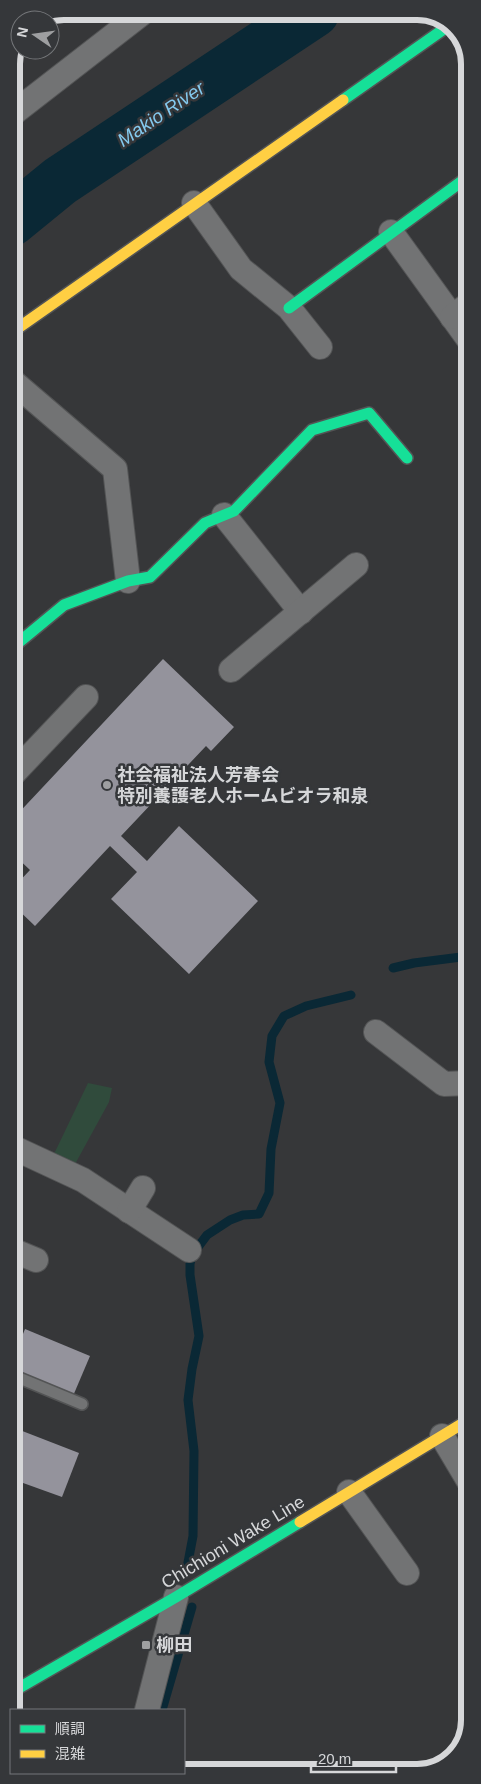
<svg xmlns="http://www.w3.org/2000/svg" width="481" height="1784" font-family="Arial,'Noto Sans JP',sans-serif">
  <rect width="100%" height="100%" fill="#363739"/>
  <path fill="#304b3c" d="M88 1083 112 1088 109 1102 74 1166 54 1154Z"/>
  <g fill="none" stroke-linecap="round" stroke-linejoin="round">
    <g stroke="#0a2835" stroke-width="9">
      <path d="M393 968 414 963 469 956"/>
      <path d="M186 1573 193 1536 194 1451 188 1400 192 1369 199 1336 190 1275V1264L192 1255 207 1235 230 1220 243 1215 259 1214 269 1193 271 1149 280 1103 269 1062 272 1036 284 1016 306 1006 351 995"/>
      <path d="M162 1710 192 1607"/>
    </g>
    <path stroke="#0a2835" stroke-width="51" d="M11 221 60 181 314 12"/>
  </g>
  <g fill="#94939c">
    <path d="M163 659 234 727 211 751 206 746 121 836 147 861 179 826 258 901 189 974 111 899 137 872 110 846 35 926 12 904V889L30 870 12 853V820Z"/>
    <path d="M25 1329 90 1356 73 1396 12 1372V1361Z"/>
    <path d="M12 1427 79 1453 62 1497 12 1479Z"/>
  </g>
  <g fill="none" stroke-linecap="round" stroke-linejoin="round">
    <g stroke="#535455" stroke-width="14">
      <path id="lane" d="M12 1375 82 1404"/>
    </g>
    <g stroke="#535455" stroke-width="26">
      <g id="street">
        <path d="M11 115 145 11"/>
        <path d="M194 203 241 269 289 308 320 347"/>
        <path d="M391 232 469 340"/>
        <path d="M452 317 469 304"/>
        <path d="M11 380 115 469 128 581"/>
        <path d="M224 515 301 612"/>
        <path d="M231 670 356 565"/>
        <path d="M12 775 86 697"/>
        <path d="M376 1032 444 1084 469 1083"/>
        <path d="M12 1147 83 1180 189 1250"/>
        <path d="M129 1211 143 1188"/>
        <path d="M12 1250 36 1260"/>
        <path d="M442 1436 470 1483"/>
        <path d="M349 1492 407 1573"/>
        <path d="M147 1710 176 1597"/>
      </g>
    </g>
    <g stroke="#535455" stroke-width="14">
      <g id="fast">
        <path d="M343 100 451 24"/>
        <path d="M289 308 469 176"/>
        <path d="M12 648 64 605 128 581 150 577 205 523 234 511 312 430 369 413 407 458"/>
        <path d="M12 1692 176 1597 300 1522"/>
      </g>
    </g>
    <g stroke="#535455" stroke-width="14">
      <g id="slow">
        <path d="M11 333 343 100"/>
        <path d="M300 1522 470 1419"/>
      </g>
    </g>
    <use href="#lane" stroke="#727374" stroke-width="11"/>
    <use href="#street" stroke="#727374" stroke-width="24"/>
    <use href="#fast" stroke="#16e098" stroke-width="11"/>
    <use href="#slow" stroke="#ffcf43" stroke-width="11"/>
  </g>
  <g fill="#9e9fa1" stroke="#35373a" stroke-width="2">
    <circle cx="107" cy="785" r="5"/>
    <rect x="141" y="1640" width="10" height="10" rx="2.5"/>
  </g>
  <g text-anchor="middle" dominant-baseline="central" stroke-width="5" stroke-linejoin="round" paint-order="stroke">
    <g font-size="18" font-weight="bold" fill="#d6d7d9" stroke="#35373a" text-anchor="start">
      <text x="117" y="775">社会福祉法人芳春会<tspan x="117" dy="21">特別養護老人ホームビオラ和泉</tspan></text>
      <text x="156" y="1645">柳田</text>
    </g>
    <g font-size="18" fill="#d6d7d9" stroke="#35373a">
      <text transform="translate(233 1542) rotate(-31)">Chichioni Wake Line</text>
    </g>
    <g font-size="19" font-style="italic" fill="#84c9ee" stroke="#35373a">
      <text transform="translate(161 114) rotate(-34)">Makio River</text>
    </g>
  </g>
  <path d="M0 0H481V1784H0ZM64 20H417A44 44 0 0 1 461 64V1720A44 44 0 0 1 417 1764H64A44 44 0 0 1 20 1720V64A44 44 0 0 1 64 20Z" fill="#35373a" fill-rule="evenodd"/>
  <path fill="none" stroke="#d6d7d9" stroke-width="6" d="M64 20H417A44 44 0 0 1 461 64V1720A44 44 0 0 1 417 1764H64A44 44 0 0 1 20 1720V64A44 44 0 0 1 64 20Z"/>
  <rect x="10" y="1709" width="175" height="65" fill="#35373a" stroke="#75777a"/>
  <rect x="20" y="1725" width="25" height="8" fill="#16e098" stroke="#75777a"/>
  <text x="55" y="1734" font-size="15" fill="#d6d7d9">順調</text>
  <rect x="20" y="1750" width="25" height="8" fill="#ffcf43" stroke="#75777a"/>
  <text x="55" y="1759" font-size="15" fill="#d6d7d9">混雑</text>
  <g transform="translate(35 35) rotate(283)"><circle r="24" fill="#35373a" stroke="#75777a"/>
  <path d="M0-4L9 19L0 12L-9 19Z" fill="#9e9fa1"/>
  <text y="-8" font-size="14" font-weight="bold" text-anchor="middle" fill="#d6d7d9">N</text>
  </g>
  <path d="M311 1764v8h85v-8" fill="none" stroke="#d6d7d9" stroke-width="2.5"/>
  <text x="318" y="1764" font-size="15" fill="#d6d7d9" stroke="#35373a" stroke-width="4" paint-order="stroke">20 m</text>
</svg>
